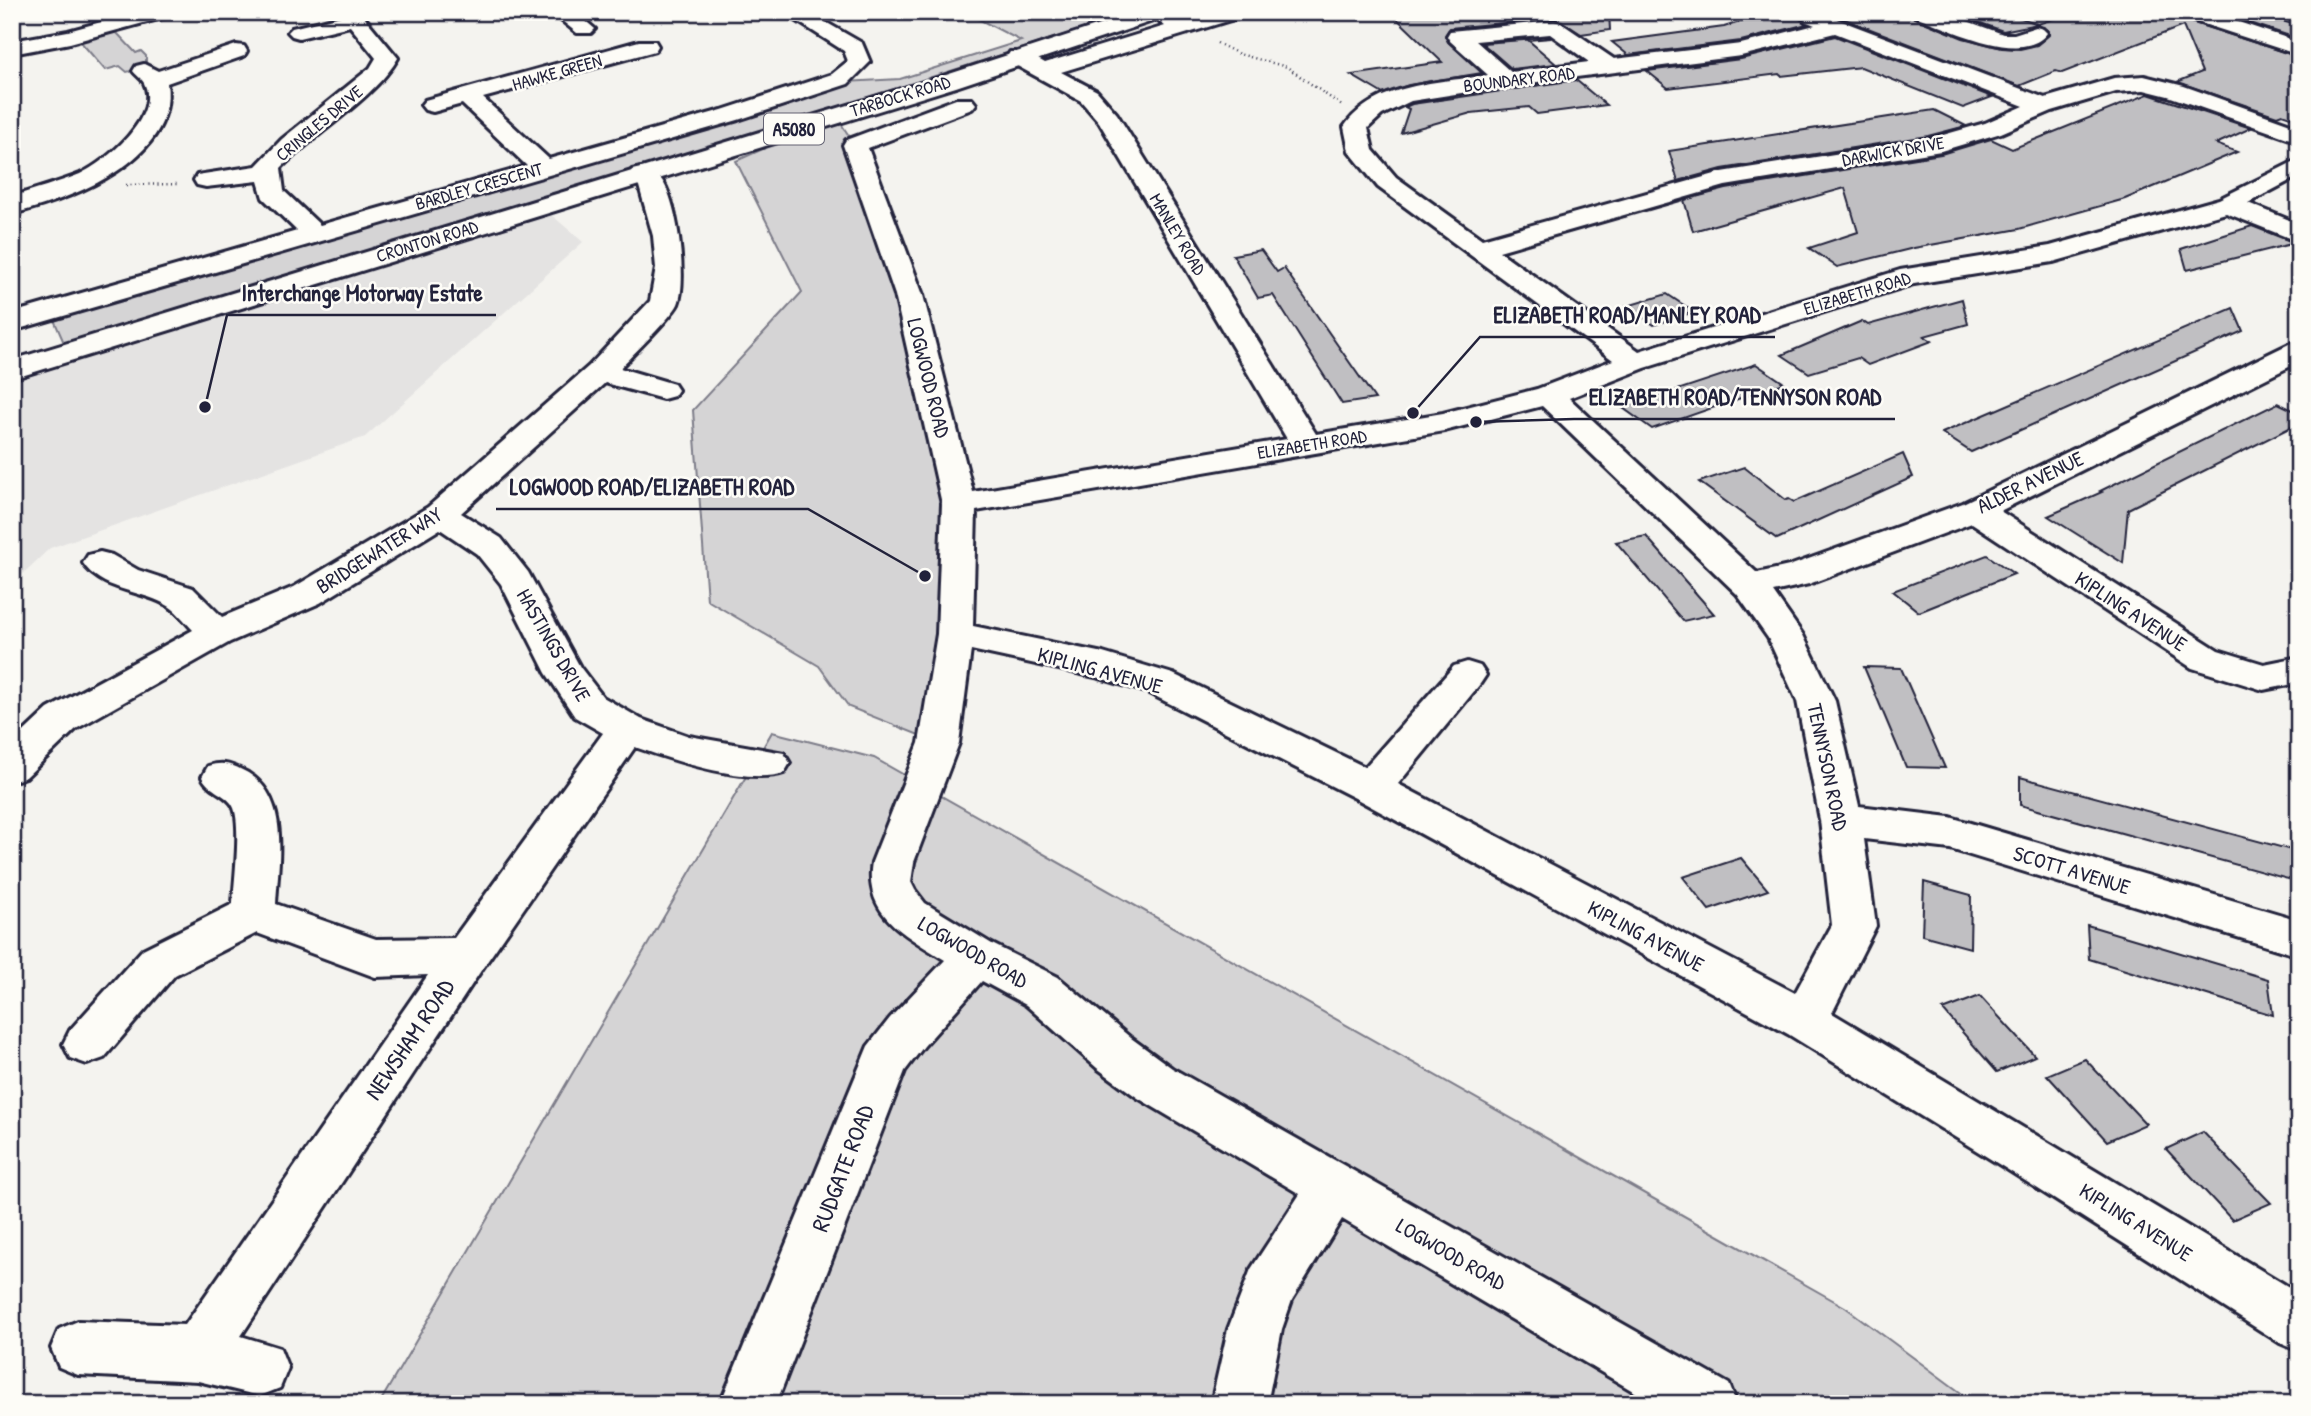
<svg xmlns="http://www.w3.org/2000/svg" width="2311" height="1416" font-family="'Patrick Hand',sans-serif">
  <rect width="100%" height="100%" fill="#f4f3ef"/>
  <filter id="ink" filterUnits="userSpaceOnUse"><feTurbulence type="fractalNoise" baseFrequency=".0143" numOctaves="2"/><feDisplacementMap in="SourceGraphic" scale="14" xChannelSelector="R" yChannelSelector="G"/><feConvolveMatrix kernelMatrix="1 2 1 2 8 2 1 2 1" color-interpolation-filters="sRGB"/></filter>
  <g filter="url(#ink)">
    <path fill="#e4e3e2" d="M547 211 583 242 365 437 50 548 12 584V377Z"/>
    <g fill="#d5d4d5" stroke="#7c7b88" stroke-width="2">
      <path d="M965 12H1136L68 352 51 313 845 82 900 79 1021 41Z"/>
      <path d="M116 32 136 53 141 51 146 56V67L127 72 120 66 105 70 80 41Z"/>
      <path d="M836 116 855 145 959 504 939 743 849 707 819 666 707 600 693 410 802 292 736 161Z"/>
      <path d="M772 732 874 758 1845 1307 1976 1404H379Z"/>
    </g>
    <g fill="#c0bfc2" stroke="#22223b" stroke-width="2">
      <path d="M1390 12H1609L1610 30 1581 34 1554 18 1450 28 1445 35 1448 42 1482 73 1409 85 1383 94 1351 75 1442 62Z"/>
      <path d="M1772 12H1802L1800 19 1807 24 1741 41 1628 55 1612 42 1724 27Z"/>
      <path d="M1826 12H1910L1914 18 1963 38 2002 48 2020 49 2037 45 2049 35V31L2037 24 2003 31 1950 12H2004L2038 24 2074 12H2174L2178 18 2299 57V120L2282 114 2277 116 2177 82 2202 72 2183 26 2062 73 2056 71 2019 86Z"/>
      <path d="M2217 12H2253L2299 26V39Z"/>
      <path d="M1835 36 1992 97 1963 108 1861 67 1781 76 1779 74 1668 88 1647 71 1741 59Z"/>
      <path d="M1551 38 1528 40 1556 64 1512 69 1482 43Z"/>
      <path d="M1576 80 1606 105 1537 114 1529 107 1471 113 1401 133 1409 109 1405 107 1412 104Z"/>
      <path d="M2148 94 2251 128 2216 144 2237 152 2125 199 2019 229 1914 248 1837 267 1809 248 1858 232 1845 188 1693 231 1684 200 1726 189 1941 154 1991 139 2012 149Z"/>
      <path d="M1934 110 1966 126 1928 136 1722 169 1678 181 1669 151Z"/>
      <path d="M2252 226 2295 243 2187 270 2181 249Z"/>
      <path d="M1261 250 1277 272 1284 268 1375 399 1342 404 1273 295 1258 298 1233 255Z"/>
      <path d="M1667 294 1694 312 1654 325 1627 306Z"/>
      <path d="M1962 299 1968 324 1924 336 1932 341 1868 365 1858 358 1809 373 1782 355 1862 321 1868 325Z"/>
      <path d="M2233 308 2243 331 1971 452 1942 433Z"/>
      <path d="M1756 364 1784 383 1652 429 1623 408Z"/>
      <path d="M2278 403 2299 413V423L2128 509 2123 563 2048 516 2102 492 2100 491Z"/>
      <path d="M1903 454 1913 477 1777 539 1699 482 1744 467 1786 500 1789 499 1794 502Z"/>
      <path d="M1646 536 1679 574 1714 614 1683 621 1616 542Z"/>
      <path d="M1987 555 2014 574 1919 612 1893 591Z"/>
      <path d="M1864 667 1901 668 1945 768 1906 767Z"/>
      <path d="M2020 777 2299 852V882L2020 805Z"/>
      <path d="M1741 858 1768 890 1709 910 1683 877Z"/>
      <path d="M1924 882 1971 895 1970 948 1922 935Z"/>
      <path d="M2087 925 2268 979 2273 1015 2089 959Z"/>
      <path d="M1980 996 2012 1031 2035 1056 1997 1072 1943 1010Z"/>
      <path d="M2085 1059 2115 1091 2146 1124 2107 1141 2047 1075Z"/>
      <path d="M2203 1132 2236 1167 2271 1203 2232 1220 2166 1149Z"/>
    </g>
    <g fill="none" stroke-linecap="round" stroke-linejoin="round">
      <g stroke="#22223b" stroke-width="6">
        <g id="minor">
          <path d="M138 12H172L169 16 70 43 12 54V41L68 31Z"/>
          <path d="M339 12H360L398 58C376 97 314 134 281 168L284 191 320 225 527 166 462 104 433 112 425 110 421 105 425 100 639 41H655L658 46 655 51 483 98 549 159 722 110 832 74 848 61 844 51 783 12H808L862 43 870 62 848 84 738 120 12 331V313L297 231 263 198 258 181 206 187 197 185 194 180 197 175 256 166 282 139 370 68 376 58 350 26 299 38 292 36 288 32 292 28 341 16Z"/>
          <path d="M551 12H575L595 29 591 33H577Z"/>
          <path d="M1152 12H1171L1185 20 1213 12H1247L1244 16 1061 72 1097 91 1117 114 1316 434 1443 413 1537 389 1613 360 1378 187 1349 151 1344 127C1375 82 1440 83 1488 75L1450 41 1447 36 1450 31 1554 21 1561 23 1614 59 1741 44 1815 25 1805 21 1802 17 1805 13 1818 12 2045 98 2114 78 2144 76 2184 86 2299 127V142L2168 96 2144 90 2116 92 2052 111 2001 133 1941 151 1725 186 1499 251 1639 351 1900 270 2050 246 2219 199 2299 159V176L2248 203 2299 224V242L2226 213 2053 262 1914 284 1645 368 1569 398 1757 573 1789 566 1963 503 2289 344 2299 341V362L2000 511 2218 650 2264 664 2299 657V683L2263 690 2192 668 1972 523 1809 584 1773 592 1803 635 1835 701 1859 806 1950 817 2299 920V956L1950 849 1864 839 1876 926 1832 1013 2299 1293V1351L2280 1343 2005 1168 1788 1034 1357 799 1147 692 1100 678 971 650 959 743 914 862 911 882 915 890 925 903 992 944 1058 977 1131 1038 1172 1068 1729 1384 1737 1404H1655L1342 1219 1292 1300 1282 1329 1267 1404H1211L1228 1329 1251 1269 1300 1194 1138 1098 1097 1068 1026 1005 982 981 924 1046 905 1071 776 1404H720L868 1046 890 1018 945 960C906 935 863 916 872 862L919 743 937 634 942 504 895 295 843 145 846 140 956 99H972L976 104 972 109 868 148 923 295 973 492 1287 439 1099 122 1081 101 1010 62 1007 57 1010 52H1026L1045 63 1165 26 1150 15ZM1835 33 2024 106 1985 123 1929 139 1722 172 1482 239 1396 177 1373 150 1368 128 1382 115 1411 101 1506 86 1741 56ZM1550 34 1589 62 1511 72 1476 41ZM1542 406 1737 594 1768 638 1797 701 1820 820 1832 925 1795 993 1398 784 1480 684 1486 675 1480 666 1467 662 1454 666 1365 767 1173 674 1103 653 973 626 976 511 1444 431Z"/>
          <path d="M1912 12H1942L2003 34H2014L2036 27 2043 29 2047 33C2022 67 1945 27 1915 16Z"/>
          <path d="M2176 12H2208L2299 42V55L2179 16Z"/>
          <path d="M236 45 244 46 247 51 244 56 167 83C178 160 72 199 12 214V197C34 189 58 183 80 174 106 162 161 116 144 83 142 79 136 75 133 71L136 66 144 64 158 71Z"/>
          <path d="M641 168C648 169 654 172 660 178 677 196 688 280 678 304 672 317 632 355 620 368L674 384 678 390 674 396 663 399 605 383 461 513 501 538 528 572 580 667 603 697 641 719 689 736 784 753 790 763 784 773C747 785 672 760 635 747L482 969 241 1336 280 1348 288 1368 280 1388 260 1396 198 1381 78 1375 59 1367 51 1348 59 1329 78 1321 185 1325 428 975 375 977 257 933 175 975 104 1058 87 1064 70 1058 63 1044 70 1030 143 949 233 904C234 884 242 822 233 806 227 794 210 792 202 777L208 766C224 761 233 765 248 773 291 799 278 862 276 904L376 939 454 938 603 733 575 717 546 673 501 584 477 554 440 529 320 603 230 642 76 729 26 777 12 782V743L48 709 193 630C185 622 176 609 165 604 139 590 100 590 83 563L88 555 100 552 112 555 138 570 193 588 222 617 294 587 428 507 589 366 650 301 656 268 653 236 639 186 629 175 632 170Z"/>
        </g>
      </g>
      <g stroke="#22223b" stroke-width="6">
        <path id="major" d="M1139 12H1171L1168 16 956 87 12 379V360L940 77Z"/>
      </g>
      <g stroke="#22223b" stroke-width="2.5" stroke-dasharray="1 3.5" stroke-linecap="butt">
        <path d="M1217 43 1239 54 1287 67 1342 106"/>
        <path d="M126 185 180 184"/>
      </g>
      <use href="#minor" fill="#fdfcf7" fill-rule="evenodd"/>
      <use href="#major" fill="#fdfcf7" fill-rule="evenodd"/>
    </g>
  </g>
  <g text-anchor="middle" dominant-baseline="central" stroke-width="5" stroke-linejoin="round" paint-order="stroke">
    <g font-size="18" fill="#22223b" stroke="#fdfcf7">
      <text transform="translate(557 72) rotate(-16)">HAWKE GREEN</text>
      <text transform="translate(1519 79) rotate(-7)">BOUNDARY ROAD</text>
      <text transform="translate(900 96) rotate(-17)">TARBOCK ROAD</text>
      <text transform="translate(319 123) rotate(-40)">CRINGLES DRIVE</text>
      <text transform="translate(1893 151) rotate(-10)">DARWICK DRIVE</text>
      <text transform="translate(479 186) rotate(-16)">BARDLEY CRESCENT</text>
      <text transform="translate(1178 234) rotate(59)">MANLEY ROAD</text>
      <text transform="translate(427 241) rotate(-17)">CRONTON ROAD</text>
      <text transform="translate(1857 293) rotate(-17)">ELIZABETH ROAD</text>
      <text transform="translate(1312 444) rotate(-9)">ELIZABETH ROAD</text>
    </g>
    <rect fill="#fdfcf7" stroke="#646373" stroke-width="2" x="764" y="113.5" width="60" height="31" rx="5"/>
    <g font-size="19" font-weight="bold" fill="#22223b">
      <text x="794" y="129">A5080</text>
    </g>
    <g font-size="21" fill="#22223b" stroke="#fdfcf7">
      <text transform="translate(929 378) rotate(76)">LOGWOOD ROAD</text>
      <text transform="translate(2030 482) rotate(-26)">ALDER AVENUE</text>
      <text transform="translate(379 550) rotate(-32)">BRIDGEWATER WAY</text>
      <text transform="translate(2131 611) rotate(33)">KIPLING AVENUE</text>
      <text transform="translate(554 645) rotate(60)">HASTINGS DRIVE</text>
      <text transform="translate(1100 670) rotate(15)">KIPLING AVENUE</text>
      <text transform="translate(1828 767) rotate(78)">TENNYSON ROAD</text>
      <text transform="translate(2072 870) rotate(17)">SCOTT AVENUE</text>
      <text transform="translate(1646 936) rotate(28)">KIPLING AVENUE</text>
      <text transform="translate(973 952) rotate(30)">LOGWOOD ROAD</text>
      <text transform="translate(2136 1222) rotate(32)">KIPLING AVENUE</text>
      <text transform="translate(1451 1254) rotate(30)">LOGWOOD ROAD</text>
    </g>
    <g font-size="24" fill="#22223b" stroke="#fdfcf7">
      <text transform="translate(409 1039) rotate(-56)">NEWSHAM ROAD</text>
      <text transform="translate(842 1168) rotate(-69)">RUDGATE ROAD</text>
    </g>
  </g>
  <path fill="none" stroke="#22223b" stroke-width="2.5" d="M205 407L227 315H496M1413 413L1480 337H1775M1476 422L1574 419H1895M925 576L808 509H496"/>
  <g fill="#22223b" stroke="#fdfcf7" stroke-width="2.5">
    <circle cx="205" cy="407" r="7"/>
    <circle cx="1413" cy="413" r="7"/>
    <circle cx="1476" cy="422" r="7"/>
    <circle cx="925" cy="576" r="7"/>
  </g>
  <g font-size="23" text-anchor="middle" font-weight="bold" fill="#22223b" stroke="#fdfcf7" stroke-width="5" stroke-linejoin="round" paint-order="stroke">
    <text x="362" y="301">Interchange Motorway Estate</text>
    <text x="1627" y="323">ELIZABETH ROAD/MANLEY ROAD</text>
    <text x="1735" y="405">ELIZABETH ROAD/TENNYSON ROAD</text>
    <text x="652" y="495">LOGWOOD ROAD/ELIZABETH ROAD</text>
  </g>
  <rect width="2311" height="1416" fill="none" stroke="#fdfcf7" stroke-width="42"/>
  <rect x="21" y="21" width="2269" height="1374" fill="none" stroke="#22223b" stroke-width="2.5" filter="url(#ink)"/>
</svg>
